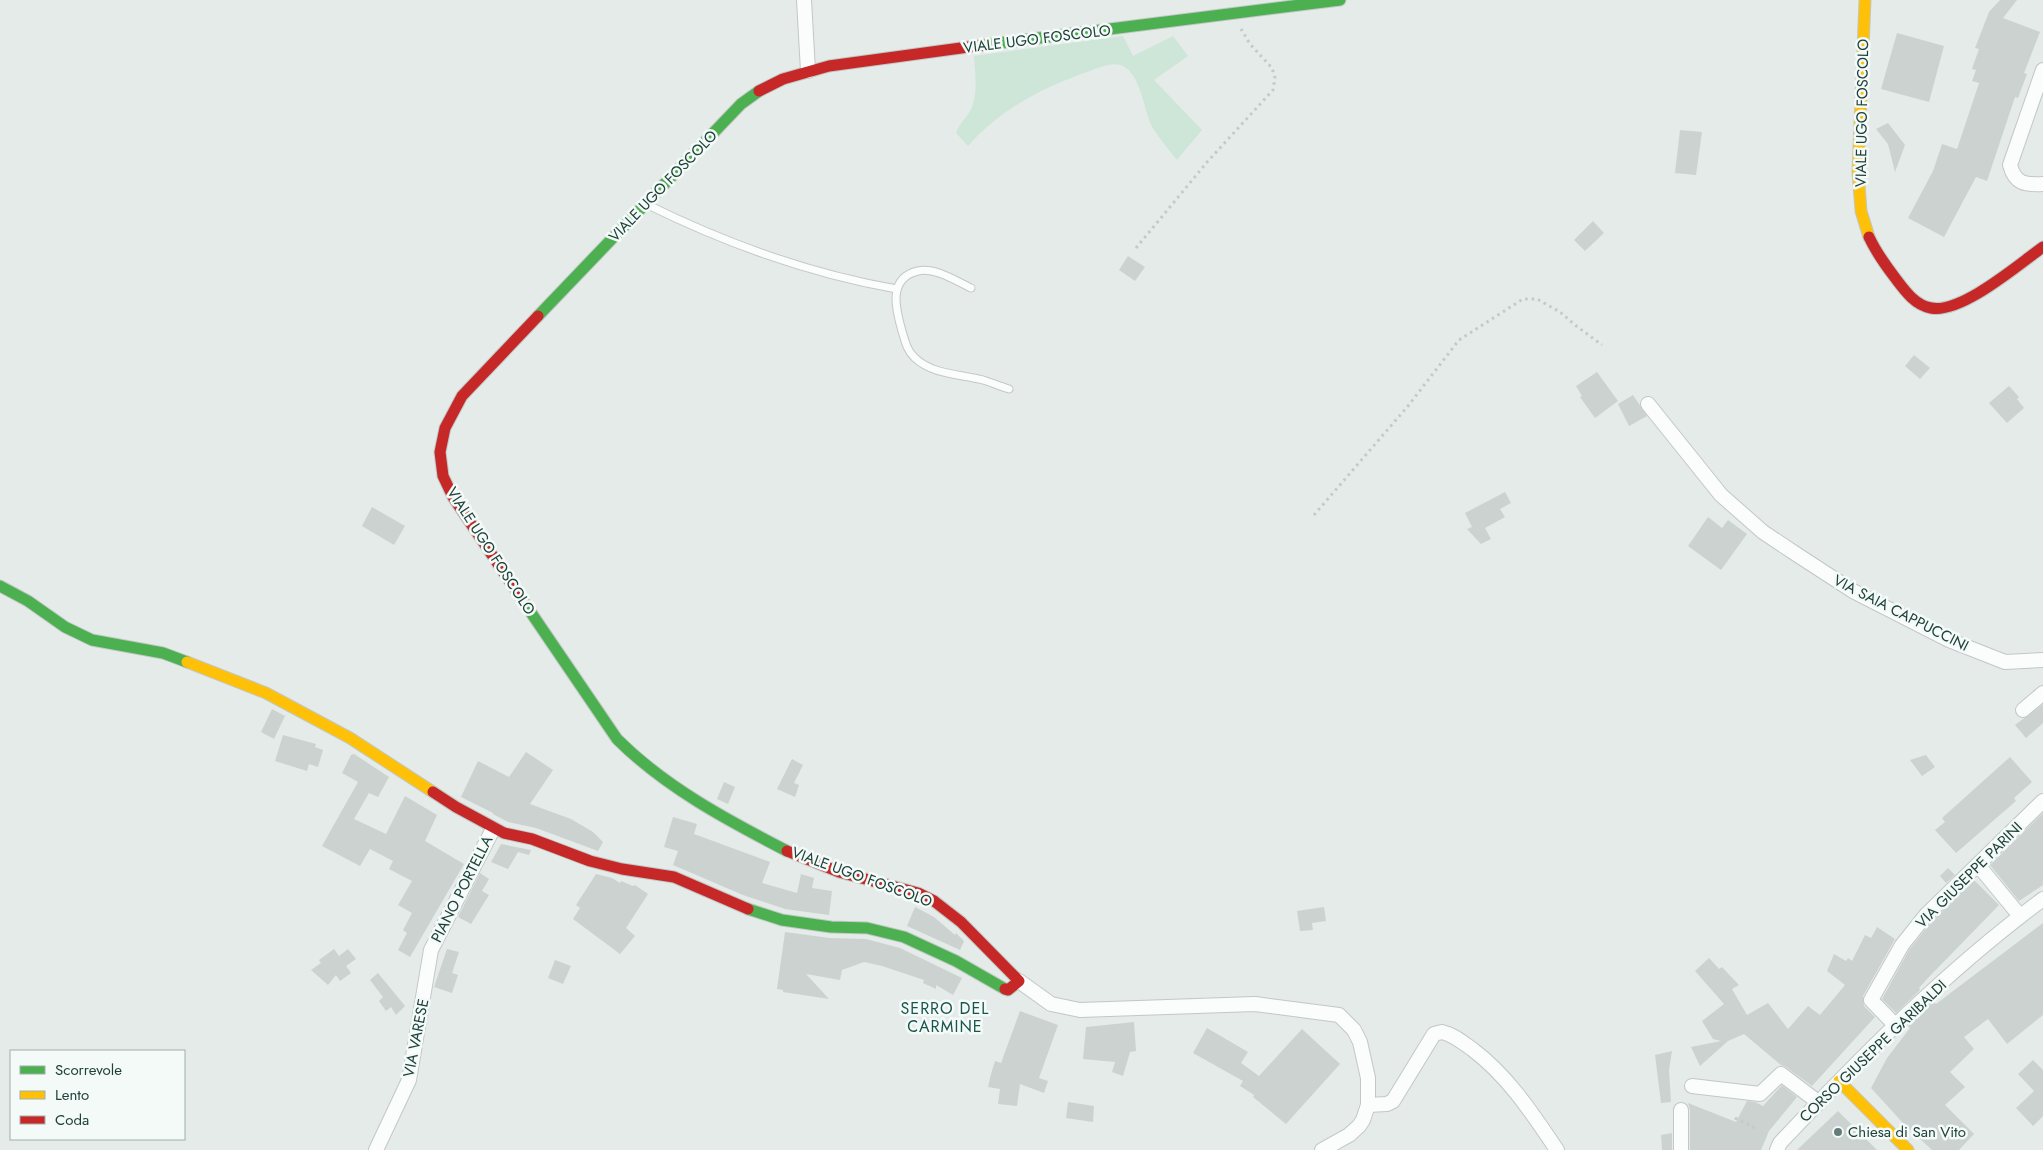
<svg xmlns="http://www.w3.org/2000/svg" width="2043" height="1150" font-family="Jost,sans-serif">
  <rect width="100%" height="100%" fill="#e5ebe9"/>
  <path fill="#cde6d7" d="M1123 36 1133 56 1173 36 1188 56 1154 80 1202 130 1177 160C1170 151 1161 141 1154 130 1144 114 1142 79 1126 68 1116 60 1101 67 1090 71 1043 87 1001 109 968 146L956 133C959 123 968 117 972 107 978 91 975 72 974 56Z"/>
  <g fill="#ccd2d0">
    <path d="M2000 0H2017L2003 18 2040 32 2024 73 2027 74 2018 98 2015 97 1987 181 1976 177 1944 237 1908 218 1933 171 1942 144 1957 149 1979 83 1972 81 1976 70 1972 69 1979 49 1975 48 1989 12Z"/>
    <path d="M1897 33 1944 46 1929 102 1881 89Z"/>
    <path d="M1888 123 1905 145 1895 172 1888 144 1876 129Z"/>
    <path d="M1680 130 1702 132 1696 175 1675 173Z"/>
    <path d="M1593 221 1604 233 1585 251 1574 240Z"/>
    <path d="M1128 256 1145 267 1135 281 1119 270Z"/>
    <path d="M1914 355 1930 368 1920 379 1905 366Z"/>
    <path d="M1597 372 1618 401 1595 418 1580 397 1582 396 1576 386Z"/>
    <path d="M2009 386 2019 397 2017 399 2024 408 2007 423 1989 403Z"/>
    <path d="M1633 395 1647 416 1629 426 1618 404Z"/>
    <path d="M1505 492 1511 503 1500 509 1505 517 1485 528 1491 539 1481 544 1467 529 1472 527 1465 513Z"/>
    <path d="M372 507 405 526 394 545 362 526Z"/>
    <path d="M1708 517 1722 528 1728 520 1747 534 1721 570 1688 546Z"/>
    <path d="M2043 704V723L2026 738 2015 725Z"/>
    <path d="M272 709 285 716 274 739 261 732Z"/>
    <path d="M283 735 316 744 315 747 323 750 318 767 309 764 307 771 275 761Z"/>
    <path d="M526 752 553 770 530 804 571 819 593 832 603 842 598 851 536 828 508 822 493 814V813L461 797 478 761 509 777Z"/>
    <path d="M354 754 389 777 378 797 369 793 354 819 386 834 405 796 437 815 425 841 464 864 410 957 398 950 407 933 403 930 412 913 398 905 412 881 389 869 393 861 370 849 360 866 322 846 358 782 342 773 351 755Z"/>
    <path d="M1926 755 1935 767 1922 776 1910 760Z"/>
    <path d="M2010 757 2032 782 2014 798 2016 801 1956 853 1935 830 1945 822 1942 818Z"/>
    <path d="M792 759 803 765 794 783 799 785 795 797 777 789Z"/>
    <path d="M724 782 735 787 728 804 717 799Z"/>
    <path d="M2043 813V885L2019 901 1990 865Z"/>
    <path d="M673 817 697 824 694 834 770 862 762 883 797 893 801 874 814 878 812 888 832 891 829 915 785 909 743 895 673 865 678 851 664 847Z"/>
    <path d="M501 844 531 850 529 855 518 852 508 869 491 862Z"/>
    <path d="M1948 868 1955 875 1946 883 1940 876Z"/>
    <path d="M480 873 489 879 482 891 489 895 471 924 458 917Z"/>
    <path d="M596 874 612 878 620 883 621 881 633 886 635 885 648 894 626 928 635 936 620 954 573 919 580 908 576 905Z"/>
    <path d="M1974 880 1999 905 1927 979 1919 988 1920 990 1896 1013 1882 999 1909 950 1932 921Z"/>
    <path d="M915 907 934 917 955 935 956 933 964 941 960 950 907 926Z"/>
    <path d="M1324 907 1326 921 1312 923 1313 930 1300 931 1297 911Z"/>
    <path d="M2043 923V1015L2007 1044 1988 1019 1964 1037 1974 1049 1950 1072 1965 1087 1945 1105 1974 1134 1959 1150H1932L1902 1122 1871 1088 1887 1058 1910 1028 1908 1026 1912 1022 1933 1002 1936 1004Z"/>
    <path d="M1877 927 1895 939 1863 996 1864 1006 1875 1017 1812 1086 1786 1067 1781 1065 1744 1034 1728 1041 1700 1066 1691 1047 1721 1041 1713 1039 1702 1021 1724 1004 1695 971 1709 958 1719 969 1722 967 1739 985 1732 989 1747 1015 1768 1003 1788 1029 1808 1006 1820 1015 1845 985 1827 971 1834 954 1846 961 1848 958 1852 961 1865 935 1871 938Z"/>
    <path d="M785 932 830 938 866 939 900 948 962 978 953 995 936 985V989L923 983 924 980 882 966 864 962 842 970 840 980 806 974 829 999 783 992V990L777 989Z"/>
    <path d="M334 949 339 956 348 949 356 959 346 966 351 973 340 981 336 975 328 985 311 970 321 963 319 960Z"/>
    <path d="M447 949 459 952 452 973 458 975 452 993 434 987Z"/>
    <path d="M555 960 571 966 563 984 548 978Z"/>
    <path d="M378 973 405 1006 396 1015 391 1007 386 1011 379 1001 383 997 370 980Z"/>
    <path d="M1020 1011 1058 1025 1039 1078 1048 1081 1044 1093 1020 1084 1017 1106 998 1104 1000 1089 988 1087 991 1074 995 1061 1001 1063Z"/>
    <path d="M1134 1022 1136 1051 1130 1052 1123 1076 1112 1072 1115 1062 1083 1059 1086 1027Z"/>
    <path d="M1207 1028 1248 1052 1241 1063 1259 1076 1302 1029 1340 1064 1286 1124 1253 1097 1254 1095 1240 1086 1243 1081 1193 1053Z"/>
    <path d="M1672 1051 1669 1070 1671 1102 1661 1103 1655 1055Z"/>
    <path d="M2033 1060 2043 1070V1116L2033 1126 2016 1108 2034 1091 2018 1074Z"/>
    <path d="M1782 1085 1797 1097 1769 1131 1761 1150H1690V1110L1688 1103 1736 1122 1747 1101 1755 1102 1763 1106Z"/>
    <path d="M1068 1102 1094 1106 1093 1122 1066 1118Z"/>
    <path d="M1838 1111 1877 1150H1797Z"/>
    <path d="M1672 1133V1150H1662L1661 1135Z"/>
  </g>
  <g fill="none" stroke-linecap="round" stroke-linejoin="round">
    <g stroke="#c2c8c6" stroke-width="9">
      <g id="lane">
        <path d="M646 204C725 243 810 274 897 289"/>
        <path d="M971 288C956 281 935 267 918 271 887 278 896 310 902 331 905 341 907 351 915 358 933 375 961 374 983 380 992 383 1000 386 1009 389"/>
      </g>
    </g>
    <g stroke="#c2c8c6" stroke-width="16">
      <g id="street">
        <path d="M804 0 808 71"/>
        <path d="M2043 70 2010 165C2015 184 2025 185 2043 184"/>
        <path d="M1648 404 1721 495 1763 532 1796 554 1853 591 1949 640 2005 662 2043 660"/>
        <path d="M2023 710 2043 693"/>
        <path d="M1978 865 2020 916"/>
        <path d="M1019 981 1051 1004 1080 1010 1255 1004 1339 1015 1354 1030 1360 1042 1368 1078V1105L1363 1120 1359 1126 1349 1135 1322 1150"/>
        <path d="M1895 1025 1871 1000 1902 945 1926 915 2043 801"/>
        <path d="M1692 1086 1760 1094 1781 1074 1818 1102"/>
        <path d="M1368 1105 1387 1104 1393 1101 1434 1034 1442 1032C1454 1035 1462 1042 1472 1049 1508 1076 1532 1113 1557 1150"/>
        <path d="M376 1150 409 1080 431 950 493 829"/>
        <path d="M1681 1150V1110"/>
        <path d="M1777 1150 1780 1143C1862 1056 1946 971 2043 899"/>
      </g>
    </g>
    <g stroke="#c0c9c6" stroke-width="13">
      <g id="fast">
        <path d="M983 45 1340 0"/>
        <path d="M538 316 741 104 759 91"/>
        <path d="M0 586 28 601 65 627 92 640 163 653 187 662"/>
        <path d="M517 592 617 739C665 787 727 820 787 851"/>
        <path d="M748 909 782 920 831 927 867 928 904 937 956 961 1005 989"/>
      </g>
    </g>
    <g stroke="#c0c9c6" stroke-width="13">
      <g id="slow">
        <path d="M1865 0 1858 172 1861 211 1869 237"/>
        <path d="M187 662 266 693 350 738 433 792"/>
        <path d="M1839 1081 1908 1150"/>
      </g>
    </g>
    <g stroke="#c0c9c6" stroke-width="13">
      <g id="jam">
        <path d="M759 91 783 79 829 66 983 45"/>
        <path d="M1869 237C1876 252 1886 266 1896 279 1905 291 1915 305 1931 308 1961 314 2018 265 2043 247"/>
        <path d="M517 592 453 497 443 476 440 452 445 428 462 396 538 316"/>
        <path d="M433 792 456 807 504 833 532 839 590 861 622 869 674 877 748 909"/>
        <path d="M787 851 839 872 918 893 934 901 961 922 1019 981 1008 990 1005 989"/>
      </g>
    </g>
    <g stroke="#c1cbc9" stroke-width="3" stroke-dasharray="2.5 4" stroke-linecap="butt">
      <path d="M1136 248 1208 161 1273 90 1275 78 1272 68 1250 44 1241 29"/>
      <path d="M1314 515 1408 406 1459 340 1523 299H1537L1560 312 1575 325 1602 345"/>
      <path d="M1735 1118 1757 1129"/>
    </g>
    <use href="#lane" stroke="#fbfcfc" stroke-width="7"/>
    <use href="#street" stroke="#fbfcfc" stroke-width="14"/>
    <use href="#fast" stroke="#4caf50" stroke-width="11"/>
    <use href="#slow" stroke="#ffc107" stroke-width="11"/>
    <use href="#jam" stroke="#c62828" stroke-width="11"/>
  </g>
  <circle fill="#657c78" stroke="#f3faf7" stroke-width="2" cx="1838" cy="1132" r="5"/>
  <g text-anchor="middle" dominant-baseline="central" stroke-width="5" stroke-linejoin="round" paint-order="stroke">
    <g font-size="15" fill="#20413b" stroke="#f3faf7">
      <text transform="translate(1037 39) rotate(-7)">VIALE UGO FOSCOLO</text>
      <text transform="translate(1862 113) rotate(-89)">VIALE UGO FOSCOLO</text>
      <text transform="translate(663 186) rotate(-46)">VIALE UGO FOSCOLO</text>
      <text transform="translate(491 551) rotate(57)">VIALE UGO FOSCOLO</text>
      <text transform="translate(1901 613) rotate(27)">VIA SAIA CAPPUCCINI</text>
      <text transform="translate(1969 875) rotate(-45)">VIA GIUSEPPE PARINI</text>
      <text transform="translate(862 877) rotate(20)">VIALE UGO FOSCOLO</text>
      <text transform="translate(462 889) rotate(-63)">PIANO PORTELLA</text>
      <text transform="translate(416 1038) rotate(-79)">VIA VARESE</text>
      <text transform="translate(1873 1051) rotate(-44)">CORSO GIUSEPPE GARIBALDI</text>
    </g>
    <g font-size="15" fill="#20413b" stroke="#f3faf7" text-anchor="start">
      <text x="1848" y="1132">Chiesa di San Vito</text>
    </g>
    <g font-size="16" letter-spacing="1" fill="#19554d" stroke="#f3faf7">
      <text x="945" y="1008">SERRO DEL<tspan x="945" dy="18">CARMINE</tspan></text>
    </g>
  </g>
  <rect x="10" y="1050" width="175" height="90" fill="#f3faf7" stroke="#9fb0ac"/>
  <rect x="20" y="1066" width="25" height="8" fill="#4caf50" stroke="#9fb0ac"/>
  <text x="55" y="1075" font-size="15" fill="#20413b">Scorrevole</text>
  <rect x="20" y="1091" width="25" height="8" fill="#ffc107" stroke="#9fb0ac"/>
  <text x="55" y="1100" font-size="15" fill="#20413b">Lento</text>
  <rect x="20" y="1116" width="25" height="8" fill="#c62828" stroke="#9fb0ac"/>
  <text x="55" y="1125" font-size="15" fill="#20413b">Coda</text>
</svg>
